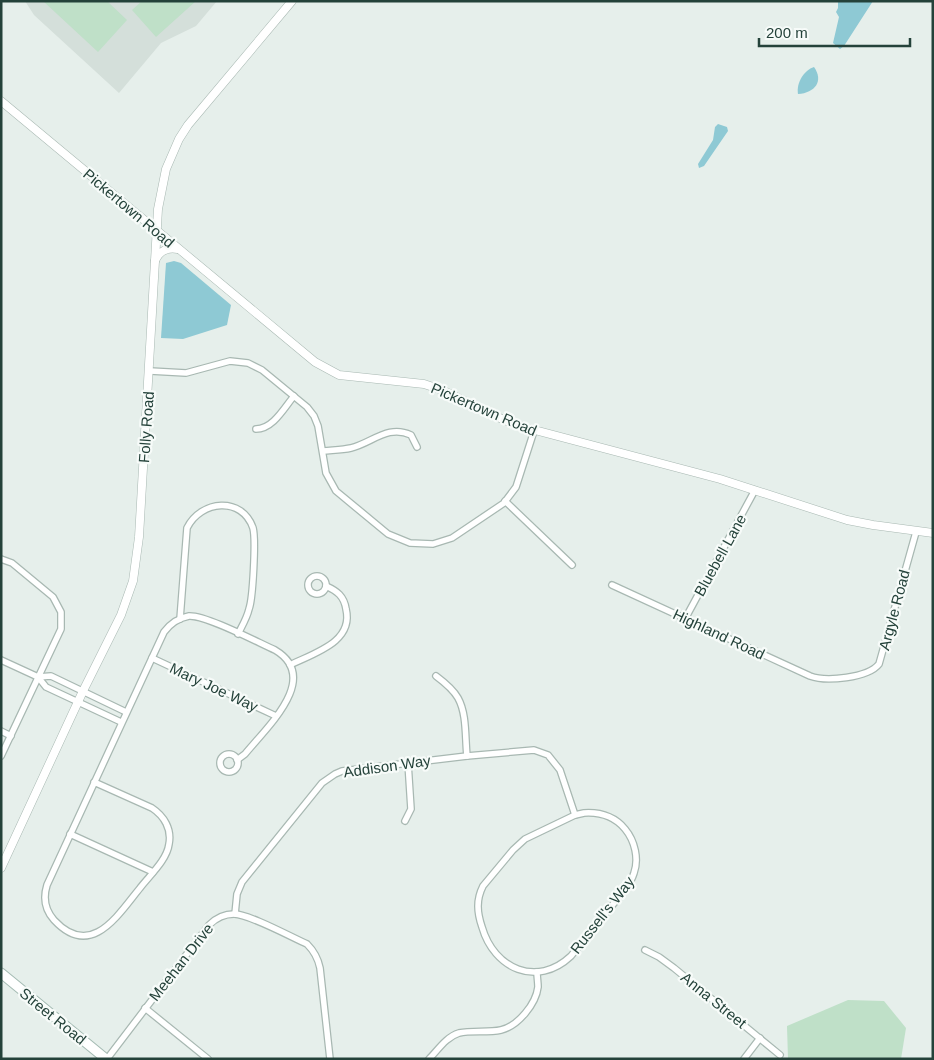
<svg xmlns="http://www.w3.org/2000/svg" width="934" height="1060" font-family="Helvetica,sans-serif">
  <rect width="100%" height="100%" fill="#e6efeb"/>
  <path fill="#d4dfda" d="M25 1H217L196 26 161 43 119 93 34 15Z"/>
  <g fill="#bfe0c8">
    <path d="M43 1H107L127 20 98 52Z"/>
    <path d="M142 1H196L156 37 132 10Z"/>
    <path d="M848 1000 884 1001 906 1028 901 1059H788L787 1026Z"/>
  </g>
  <g fill="#8ec9d4">
    <path d="M838 1H873L844 46 840 49 833 43 839 17 836 12 838 8Z"/>
    <path d="M814 67C824 81 815 93 798 94 796 83 804 70 814 67Z"/>
    <path d="M718 124 727 127 728 131 704 166 699 168 698 164 713 140 715 127Z"/>
    <path d="M174 261 181 263 231 305 227 325 183 339 161 338 166 263Z"/>
  </g>
  <g fill="none" stroke-linecap="round" stroke-linejoin="round">
    <g stroke="#a8b8b2" stroke-width="8">
      <g id="minor">
        <path d="M150 371 186 373 230 361 248 363 262 370 307 407 314 416 318 426 326 473 336 491 388 534 410 543 433 544 452 538 504 503 516 487 534 431"/>
        <path d="M256 429C273 429 284 408 294 396"/>
        <path d="M323 451C332 450 342 450 351 448 372 443 388 424 411 435L417 447"/>
        <path d="M505 501 572 565"/>
        <path d="M1 559 12 563 53 597 61 612V629L1 756"/>
        <circle cx="317" cy="585" r="9"/>
        <path d="M612 585 810 676C826 682 868 678 879 664L916 532"/>
        <path d="M180 619 187 528C201 500 242 496 253 528 256 539 253 598 249 609 247 618 242 626 238 634"/>
        <path d="M685 619 755 490"/>
        <path d="M152 658 276 716"/>
        <path d="M1 660 38 677 46 687 121 722"/>
        <path d="M290 665C314 653 354 642 346 609 344 596 337 591 326 586"/>
        <path d="M436 676C444 682 453 689 458 698 467 714 465 738 467 756"/>
        <path d="M38 677 51 676 126 712"/>
        <path d="M1 731 11 736"/>
        <circle cx="229" cy="763" r="9"/>
        <path d="M94 782 152 808C164 816 172 829 169 844 167 860 150 875 140 888 118 915 91 960 54 920 45 910 43 898 47 885L164 632C170 624 178 618 189 616 206 615 257 642 275 650 322 678 266 728 245 754L237 760"/>
        <path d="M584 813C600 812 615 817 625 829 635 841 639 859 634 873 630 886 619 897 610 908 597 924 584 940 571 956 537 988 494 969 482 927 477 912 476 900 483 886L513 850 525 839 575 815Z"/>
        <path d="M405 821 411 809 408 763"/>
        <path d="M70 834 153 872"/>
        <path d="M235 914 237 894 242 882 322 783 335 774 342 771 467 756 534 750 548 755 560 770 575 815"/>
        <path d="M645 950 659 957 674 968 780 1055"/>
        <path d="M145 1008 208 1059"/>
        <path d="M107 1059 209 925C216 918 224 914 234 914 249 914 291 937 307 944 314 951 318 958 320 968L330 1059"/>
        <path d="M429 1059C438 1050 446 1037 459 1033 472 1030 488 1033 501 1030 518 1026 536 1004 538 987 538 982 537 977 537 972"/>
        <path d="M744 1059 760 1038"/>
      </g>
    </g>
    <g stroke="#a8b8b2" stroke-width="9">
      <g id="tertiary">
        <path d="M1 101 315 362 339 375 424 384 442 390 504 420 527 428 720 479 847 520 873 525 933 533"/>
        <path d="M155 261C159 251 168 247 178 249"/>
        <path d="M1 868 83 691 121 615 133 581 139 537 158 209 166 169 179 139 188 125 292 1"/>
      </g>
    </g>
    <g stroke="#a4bbb3" stroke-width="11">
      <path id="secondary" d="M1 973 106 1059"/>
    </g>
    <use href="#minor" stroke="#fff" stroke-width="5.5"/>
    <use href="#tertiary" stroke="#fff" stroke-width="8"/>
    <use href="#secondary" stroke="#fff" stroke-width="9"/>
  </g>
  <g text-anchor="middle" dominant-baseline="central" stroke-width="4.5" stroke-linejoin="round" paint-order="stroke">
    <g font-size="15" fill="#24423a" stroke="#f7fbf9">
      <text transform="translate(129 208) rotate(40)">Pickertown Road</text>
      <text transform="translate(484 409) rotate(23)">Pickertown Road</text>
      <text transform="translate(146 427) rotate(-86)">Folly Road</text>
      <text transform="translate(720 555) rotate(-61)">Bluebell Lane</text>
      <text transform="translate(894 610) rotate(-75)">Argyle Road</text>
      <text transform="translate(719 634) rotate(25)">Highland Road</text>
      <text transform="translate(214 687) rotate(25)">Mary Joe Way</text>
      <text transform="translate(387 766) rotate(-8)">Addison Way</text>
      <text transform="translate(602 915) rotate(-52)">Russell's Way</text>
      <text transform="translate(181 962) rotate(-52)">Meehan Drive</text>
      <text transform="translate(714 1000) rotate(39)">Anna Street</text>
      <text transform="translate(53 1016) rotate(39)">Street Road</text>
    </g>
  </g>
  <rect width="934" height="1060" fill="none" stroke="#24423a" stroke-width="5"/>
  <path d="M759 38v8h151v-8" fill="none" stroke="#24423a" stroke-width="2.5"/>
  <text x="766" y="38" font-size="15" fill="#24423a" stroke="#f7fbf9" stroke-width="4" paint-order="stroke">200 m</text>
</svg>
